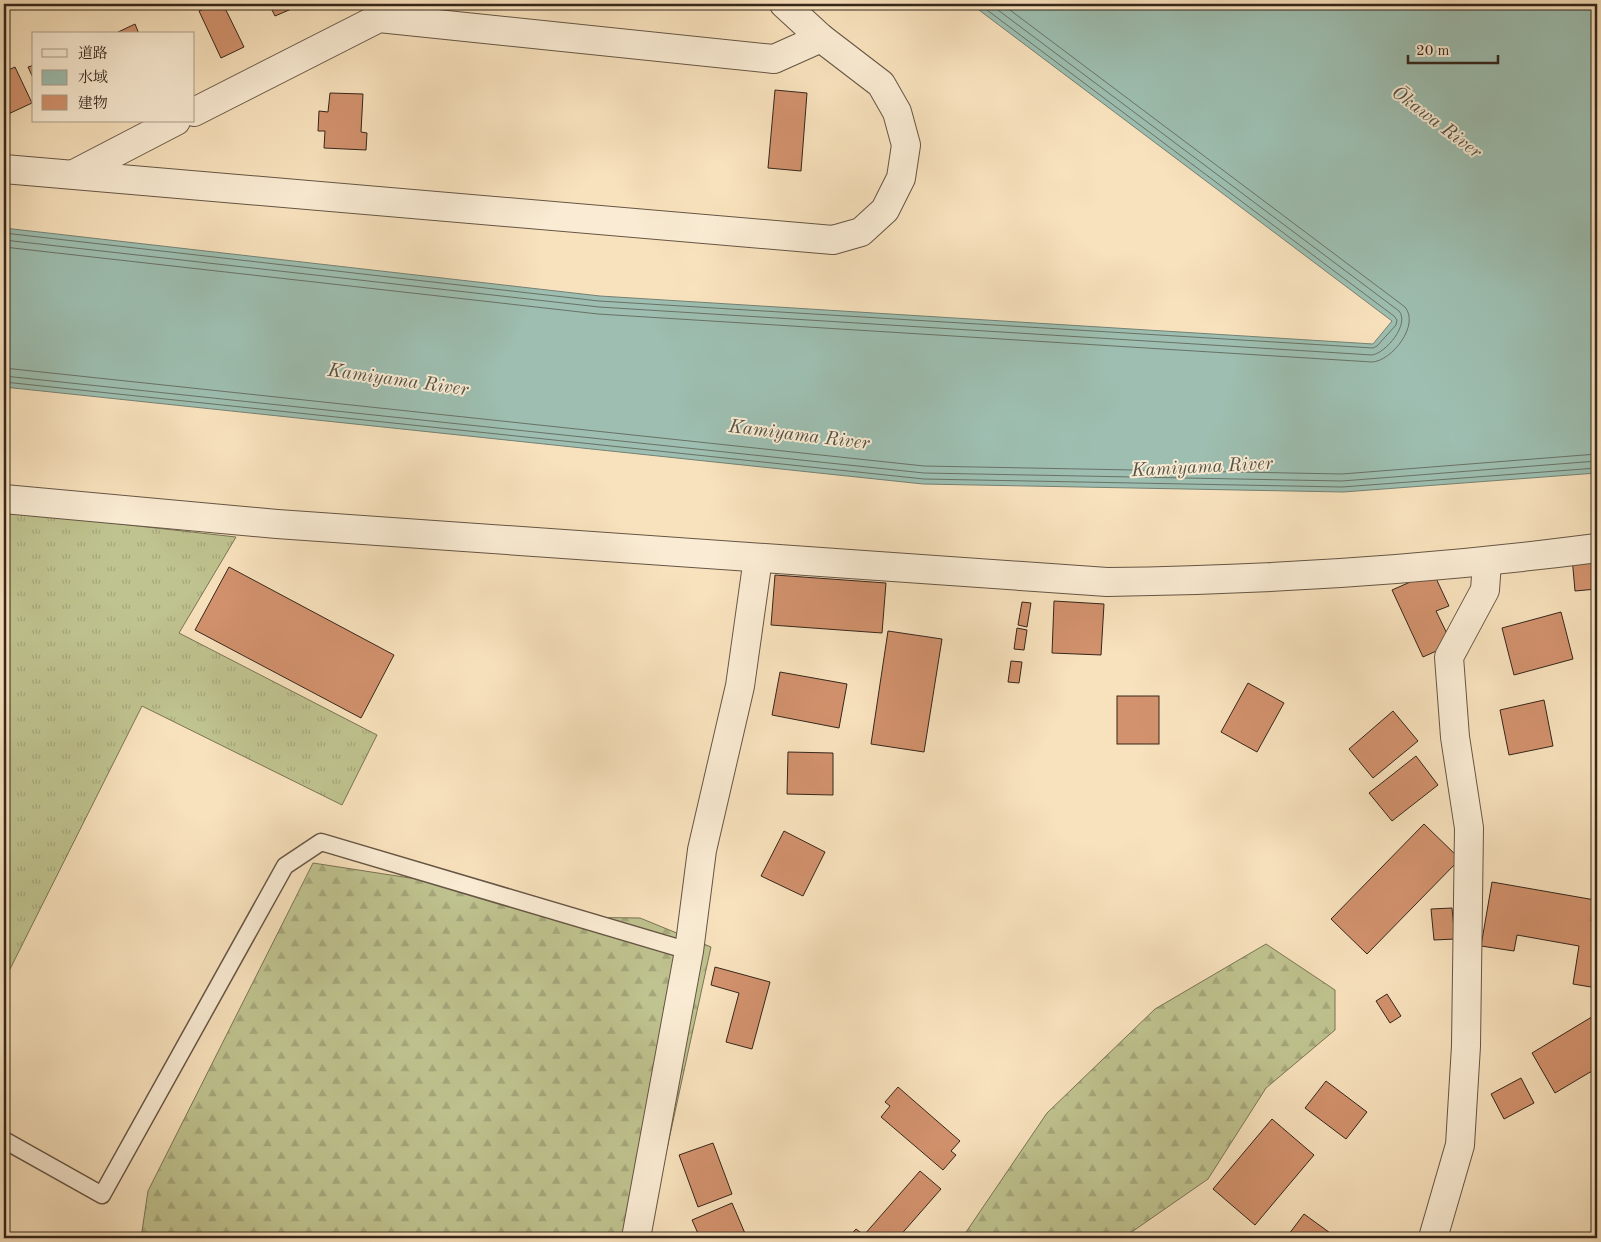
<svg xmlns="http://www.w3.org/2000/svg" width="1601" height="1242" font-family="'Old Standard TT','Noto Serif JP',serif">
  <defs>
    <pattern id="grass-tufts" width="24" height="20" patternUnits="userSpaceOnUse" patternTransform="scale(1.25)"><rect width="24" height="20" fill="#bfc38f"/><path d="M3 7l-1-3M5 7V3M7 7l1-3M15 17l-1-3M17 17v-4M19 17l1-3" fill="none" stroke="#a5a77b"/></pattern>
    <pattern id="forest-firs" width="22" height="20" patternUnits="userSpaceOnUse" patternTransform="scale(1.25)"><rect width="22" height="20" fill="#bfc38f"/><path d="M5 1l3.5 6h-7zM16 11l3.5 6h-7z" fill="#a5a77b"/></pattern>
  </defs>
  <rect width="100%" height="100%" fill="#f8e2bd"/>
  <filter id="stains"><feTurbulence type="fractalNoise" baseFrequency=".004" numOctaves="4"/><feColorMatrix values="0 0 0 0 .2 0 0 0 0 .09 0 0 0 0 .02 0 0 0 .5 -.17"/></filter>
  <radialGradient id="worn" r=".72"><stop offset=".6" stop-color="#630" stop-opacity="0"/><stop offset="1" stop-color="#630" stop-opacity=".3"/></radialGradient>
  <path fill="url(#grass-tufts)" stroke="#7a7455" d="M4 511 236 537 179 633 377 735 342 805 142 706 4 981Z"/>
  <g fill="url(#forest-firs)" stroke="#7a7455">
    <path d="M313 863 423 880 556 917 640 918 711 947 663 1167 634 1238H141L148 1191Z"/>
    <path d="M1266 944 1335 990V1030L1266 1088 1208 1179 1123 1238H962L1047 1113 1155 1009Z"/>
  </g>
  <path fill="#9dbeb0" stroke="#738174" d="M971 4H1597V473L1343 492 923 484 4 387V228L600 296 1373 344 1392 321Z"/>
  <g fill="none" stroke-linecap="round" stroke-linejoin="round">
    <g stroke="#697266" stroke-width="1">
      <path d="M4 233 599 301 1373 348 1377 346 1396 325 1397 320 1394 316 979 4"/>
      <path d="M4 240 599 307 1372 355C1386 353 1410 324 1399 311L990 4"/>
      <path d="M4 247 598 314 1372 362C1392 361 1420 325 1405 307L1002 4"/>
      <path d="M4 368 924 466 1342 474 1597 454"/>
      <path d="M4 376 924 473 1342 481 1597 461"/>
      <path d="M4 382 924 479 1342 487 1597 468"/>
    </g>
  </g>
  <g fill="#d2926d" stroke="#35261b">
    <path d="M215 4H223L244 47 221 58 199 11Z"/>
    <path d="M269 4H303L275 16Z"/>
    <path d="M334 4H346L347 5 339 10Z"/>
    <path d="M135 24 139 34H114Z"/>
    <path d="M34 65V80L28 67Z"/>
    <path d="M15 67 32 103 4 116V72Z"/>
    <path d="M775 90 807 93 801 171 768 168Z"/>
    <path d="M330 93 363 94 361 132 367 133 366 150 324 148 325 131H318L319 111 328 112Z"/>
    <path d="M1597 554V589L1575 591 1572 557Z"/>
    <path d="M229 567 394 655 361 718 195 630Z"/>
    <path d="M1433 572 1449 606 1436 611 1452 644 1423 657 1392 590Z"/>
    <path d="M775 575 886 583 882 633 771 625Z"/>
    <path d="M1054 601 1104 604 1101 655 1052 653Z"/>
    <path d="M1022 602 1031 603 1027 627 1018 625Z"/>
    <path d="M1561 612 1573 659 1514 675 1502 628Z"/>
    <path d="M1017 628 1027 630 1024 650 1014 649Z"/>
    <path d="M888 631 942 639 924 752 871 744Z"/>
    <path d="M1011 661 1022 662 1019 683 1008 682Z"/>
    <path d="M780 672 847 684 839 728 772 715Z"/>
    <path d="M1248 683 1284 703 1257 752 1221 732Z"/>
    <rect x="1117" y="696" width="42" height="48"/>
    <path d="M1544 700 1553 746 1509 755 1500 710Z"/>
    <path d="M1393 711 1418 741 1373 778 1349 749Z"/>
    <path d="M788 752 833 753V795L787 794Z"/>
    <path d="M1416 756 1438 785 1392 821 1369 793Z"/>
    <path d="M1424 824 1460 859 1367 954 1331 919Z"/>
    <path d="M784 831 825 852 803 896 761 876Z"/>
    <path d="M1492 882 1595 900 1591 921 1597 923V988L1573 984 1579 946 1517 935 1514 951 1481 946Z"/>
    <path d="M1452 908 1455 939 1434 940 1431 909Z"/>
    <path d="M715 967 770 982 752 1049 726 1042 739 993 711 985Z"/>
    <path d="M1387 994 1401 1016 1390 1023 1376 1001Z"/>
    <path d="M1595 1015 1597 1068 1555 1093 1532 1053Z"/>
    <path d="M1521 1078 1534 1103 1504 1119 1491 1094Z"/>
    <path d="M1326 1081 1367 1112 1346 1139 1305 1108Z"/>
    <path d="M898 1087 960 1141 951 1151 956 1155 943 1170 881 1117 890 1106 885 1102Z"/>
    <path d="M1272 1119 1314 1155 1255 1225 1213 1189Z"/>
    <path d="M713 1143 732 1194 698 1207 679 1155Z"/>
    <path d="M920 1171 941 1189 898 1238H848L856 1229 864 1235Z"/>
    <path d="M732 1203 747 1238H700L692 1220Z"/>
    <path d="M1304 1214 1337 1238H1286Z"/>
  </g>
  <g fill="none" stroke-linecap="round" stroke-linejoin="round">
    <g stroke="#654" stroke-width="19">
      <path id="service" d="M4 1140 102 1195 285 866 321 842 689 951"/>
    </g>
    <g stroke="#654" stroke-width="30">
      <g id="minor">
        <path d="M194 112 379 18 774 59 821 38"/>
        <path d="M4 169 833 240 861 232 885 210 901 178 906 145 897 112 881 84 821 38 784 4"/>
        <path d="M74 174 176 121"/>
        <path d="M4 499 277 524 1107 582C1271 580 1435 569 1597 548"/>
        <path d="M636 1238 689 951 702 850 740 686 758 558"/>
        <path d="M1433 1238 1460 1145 1466 1046 1469 828 1455 737 1449 657 1485 590 1487 562"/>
      </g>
    </g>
    <use href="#service" stroke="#faecd4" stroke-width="16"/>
    <use href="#minor" stroke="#faecd4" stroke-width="28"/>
  </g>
  <g text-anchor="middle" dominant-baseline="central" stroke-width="4" stroke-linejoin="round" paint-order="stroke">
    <g font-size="19" font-style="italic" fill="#545448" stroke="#faecd4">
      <text transform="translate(1436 123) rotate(37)">Ōkawa River</text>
      <text transform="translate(398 381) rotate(8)">Kamiyama River</text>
      <text transform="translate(799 436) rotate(7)">Kamiyama River</text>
      <text transform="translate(1202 468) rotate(-3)">Kamiyama River</text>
    </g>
  </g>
  <rect width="1601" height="1242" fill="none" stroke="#f8e2bd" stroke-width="20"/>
  <rect x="5" y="5" width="1591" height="1232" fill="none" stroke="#35261b" stroke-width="2.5"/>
  <rect x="10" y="10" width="1581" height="1222" fill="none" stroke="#35261b"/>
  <rect x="32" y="32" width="162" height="90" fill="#faecd4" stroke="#ab9d8a"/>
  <rect x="42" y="49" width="25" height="8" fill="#faecd4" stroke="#ab9d8a"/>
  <text x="78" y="58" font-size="15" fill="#35261b">道路</text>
  <rect x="42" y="70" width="25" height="15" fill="#9dbeb0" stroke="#ab9d8a"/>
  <text x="78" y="82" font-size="15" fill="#35261b">水域</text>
  <rect x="42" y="95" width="25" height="15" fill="#d2926d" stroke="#ab9d8a"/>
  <text x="78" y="108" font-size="15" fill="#35261b">建物</text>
  <path d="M1408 55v8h90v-8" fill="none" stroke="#35261b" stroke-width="2.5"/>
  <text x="1416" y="55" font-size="15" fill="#35261b" stroke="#faecd4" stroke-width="4" paint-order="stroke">20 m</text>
  <rect width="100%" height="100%" filter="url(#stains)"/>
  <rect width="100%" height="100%" fill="url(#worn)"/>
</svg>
